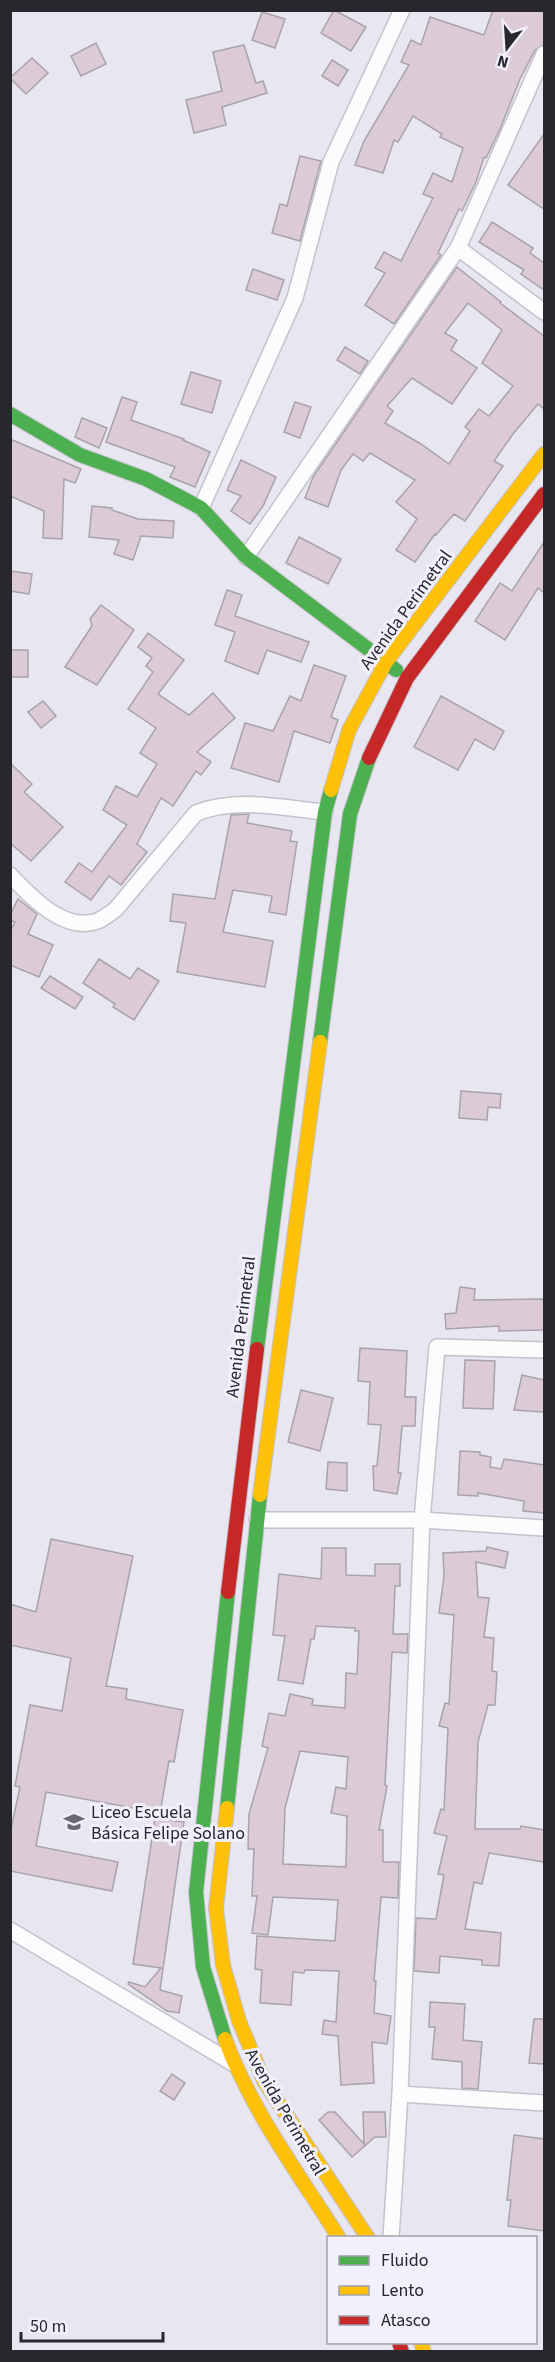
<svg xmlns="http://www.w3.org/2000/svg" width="555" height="2362" font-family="'Source Sans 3',sans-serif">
  <rect width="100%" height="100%" fill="#e8e6f1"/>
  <g fill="#dccbd7" stroke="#a8a3aa" stroke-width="1.5" fill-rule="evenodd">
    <path d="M334 10 366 27 351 51 321 33Z"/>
    <path d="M493 10H544V44L535 50 520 79 500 129 486 158 484 157 476 182 462 211 459 209 438 253 441 255 394 324 365 305 385 273 375 268 384 252 401 261 433 198 423 194 433 173 452 182 463 148 440 137 442 134 413 116 398 142 394 140 383 173 355 165 364 141 409 65 401 62 411 40 421 45 430 17 484 35Z"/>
    <path d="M262 12 285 19 275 48 252 40Z"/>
    <path d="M96 43 106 64 81 76 71 56Z"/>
    <path d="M244 45 256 83 263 81 267 93 222 107 226 125 194 133 186 100 222 91 213 52Z"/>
    <path d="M32 58 48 73 26 94 10 78Z"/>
    <path d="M332 60 348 70 338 86 322 76Z"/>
    <path d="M544 134V209L508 185Z"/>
    <path d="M300 156 321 161 300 241 272 233 280 204 287 206Z"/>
    <path d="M492 222 533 248 530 253 544 263V290L521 274 524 270 479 242Z"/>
    <path d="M457 267 501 302 500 303 544 336V409L538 404 513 434 494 461 503 466 465 521 454 514 436 535 435 534 415 562 396 550 417 519 396 502 415 480 370 453 363 461 353 454 341 470 328 507 305 498 313 477ZM468 303 502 330 482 363 513 386 489 416 479 409 465 427 470 431 449 464 421 444 385 423 393 411 387 406 412 378 452 404 477 368 451 350 457 340 445 333Z"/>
    <path d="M253 269 284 280 277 300 246 290Z"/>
    <path d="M345 347 368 361 360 374 337 360Z"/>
    <path d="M191 372 221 381 212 413 181 404Z"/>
    <path d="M122 397 137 402 131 420 184 439 183 440 210 452 195 487 170 477 175 467 106 442Z"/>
    <path d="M295 402 311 407 300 438 284 432Z"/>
    <path d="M82 418 107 428 99 448 75 437Z"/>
    <path d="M10 439 81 469 75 483 64 479 62 539 43 538 44 511 10 496Z"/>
    <path d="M241 460 276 477 263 506 250 524 231 511 241 496 227 490Z"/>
    <path d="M92 506 112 508V510L138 519 174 521 173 538 141 536 133 560 114 554 119 540 89 537Z"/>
    <path d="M299 537 341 559 328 584 286 563Z"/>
    <path d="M544 542V593L538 588 505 640 475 621 500 583 512 591Z"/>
    <path d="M10 571 32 574 29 594 10 591Z"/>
    <path d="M227 590 242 595 235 616 309 642 301 662 267 650 258 674 225 661 235 632 215 625Z"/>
    <path d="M101 605 134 630 97 685 65 667 92 626 90 619Z"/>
    <path d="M148 633 184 660 158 694 189 715 213 693 235 718 197 752 211 762 201 775 196 771 173 806 161 798 137 844 147 852 121 885 109 876 91 900 65 882 79 863 92 872 127 825 103 810 116 786 137 797 157 764 140 753 156 728 128 709 153 672 146 666 152 658 138 647Z"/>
    <rect x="10" y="650" width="18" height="27"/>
    <path d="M314 665 346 676 331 717 338 720 330 743 294 731 279 782 231 768 245 723 273 731 290 696 301 701Z"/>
    <path d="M441 696 504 731 494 750 475 739 458 770 414 747Z"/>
    <path d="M43 701 56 716 41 728 28 712Z"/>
    <path d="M10 763 32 784 24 792 63 827 31 861 10 843Z"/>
    <path d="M249 814 247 823 292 831 290 841 297 842 286 915 269 912 272 896 233 890 223 932 273 941 265 987 177 972 186 923 170 921 173 894 215 899 231 815Z"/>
    <path d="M18 899 37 914 28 934 53 945 39 977 10 965V932L15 922 10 920V915Z"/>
    <path d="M99 959 130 979 138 968 159 981 134 1020 113 1007 115 1004 83 983Z"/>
    <path d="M50 976 83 997 75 1009 41 988Z"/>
    <path d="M461 1091 501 1094 500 1108 488 1107 487 1120 459 1118Z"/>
    <path d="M460 1287 475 1289 474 1300 544 1299V1330L499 1331V1326L446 1329 445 1314 456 1313Z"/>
    <path d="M360 1348 407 1351 405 1397H416L415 1426H402L398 1473H401L397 1494 374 1490 373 1466H377L381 1425 368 1424 370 1382 358 1381Z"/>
    <path d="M465 1360 495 1361 493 1409 463 1408Z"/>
    <path d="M522 1375 544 1380V1412L514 1410Z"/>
    <path d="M301 1390 333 1398 320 1451 288 1442Z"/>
    <path d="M460 1451 480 1452V1455L491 1457 490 1467 501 1469 504 1459 544 1465V1513L523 1511 524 1501 478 1493V1496L458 1495Z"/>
    <path d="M328 1462 347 1463V1491L326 1489Z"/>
    <path d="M51 1539 133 1556 106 1686 127 1689 126 1699 183 1710 174 1762 169 1761 160 1813 46 1792 36 1846 118 1862 112 1891 10 1871V1834L20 1787 15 1786 30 1705 62 1711 71 1658 10 1645V1604L36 1612Z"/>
    <path d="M487 1547 508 1552 505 1568 476 1562 478 1597 489 1598 484 1637 494 1638 492 1671 497 1672 495 1705H488L478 1742 475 1829H520L521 1826 544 1830V1862L489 1853 482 1884 474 1882 465 1929 501 1933 499 1966 482 1965V1960L440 1956 439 1973 414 1971 416 1918 436 1919 444 1875 438 1874 447 1836 434 1833 441 1809 444 1810 448 1728 439 1726 445 1703 449 1704 454 1615 439 1613 444 1576 443 1553 486 1551Z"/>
    <path d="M322 1548H346V1575L375 1576V1564H400V1586H395L393 1634H408L407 1653 392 1652 385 1785 387 1786 379 1830H383V1862H399L398 1898 381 1897 374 1981H376L374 2013 391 2016 387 2044 372 2042 374 2083 341 2085 338 2036 322 2034 324 2020 336 2022 339 1971 305 1970 304 1973 293 1972 291 2005 260 2003 262 1970 255 1969 257 1936 335 1941 338 1900 273 1897 268 1935 252 1933 257 1896H252L254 1849H248L249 1814 268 1748 262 1746 269 1713 285 1716 290 1694 313 1699 312 1705 345 1708 346 1673 357 1674 359 1631H355V1628L316 1626 314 1639H311L303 1684 278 1680 285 1636 273 1635 279 1574 321 1579ZM300 1751 348 1757 346 1789 336 1787 331 1813 347 1816 346 1867 283 1864 285 1808Z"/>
    <path d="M155 1818 184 1822 160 1990 182 1996 179 2013 167 2011 128 1984 129 1982 145 1987 161 1968 133 1964Z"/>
    <path d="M430 2002 465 2004 463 2040 482 2042 478 2089 462 2088V2062L432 2059 435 2027H429Z"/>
    <path d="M534 2019H544V2064L529 2063Z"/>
    <path d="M172 2074 185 2083 174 2100 160 2091Z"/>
    <path d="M328 2112H335L364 2144 363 2112H385L386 2137H375L352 2157 319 2120Z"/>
    <path d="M514 2135 544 2139V2231L508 2226 511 2200H507Z"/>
  </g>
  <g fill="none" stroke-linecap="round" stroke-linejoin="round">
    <g stroke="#c4c2cb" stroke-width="18">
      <g id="street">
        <path d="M458 248 544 312"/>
        <path d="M201 508 295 298 331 162 402 10"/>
        <path d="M246 557 458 248 544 54"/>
        <path d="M10 875C31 897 66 935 100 920 105 917 111 913 116 909L196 813C238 797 281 808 325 812"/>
        <path d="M257 1520H422L544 1528"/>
        <path d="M10 1930 234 2064"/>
        <path d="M400 2094 544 2103"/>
        <path d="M391 2238 400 2094 422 1520 437 1347 544 1350"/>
      </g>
    </g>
    <g stroke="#c4c2cb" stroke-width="16">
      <g id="fast">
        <path d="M10 414 80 455 146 479 201 508 246 557 396 670"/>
        <path d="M320 1042 350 814 369 758"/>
        <path d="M257 1349 325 812 331 790"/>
        <path d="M227 1808 260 1495"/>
        <path d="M225 2039 203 1967 196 1892 228 1592"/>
      </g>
    </g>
    <g stroke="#c4c2cb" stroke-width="16">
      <g id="slow">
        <path d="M331 790 349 730 386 662 544 454"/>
        <path d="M260 1495 320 1042"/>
        <path d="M227 1808 216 1908 223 1965 239 2021 264 2081 368 2238"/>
        <path d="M225 2039C251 2110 299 2174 339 2238"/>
        <path d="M421 2342 424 2352"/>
      </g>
    </g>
    <g stroke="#c4c2cb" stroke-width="16">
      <g id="jam">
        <path d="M369 758 407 678 544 494"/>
        <path d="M228 1592 257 1349"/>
        <path d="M399 2342 402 2352"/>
      </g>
    </g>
    <use href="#street" stroke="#fcfbfd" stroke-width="15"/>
    <use href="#fast" stroke="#4caf50" stroke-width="14"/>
    <use href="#slow" stroke="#ffc107" stroke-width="14"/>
    <use href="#jam" stroke="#c62828" stroke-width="14"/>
  </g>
  <defs>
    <g id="school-bare" transform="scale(1.62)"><path d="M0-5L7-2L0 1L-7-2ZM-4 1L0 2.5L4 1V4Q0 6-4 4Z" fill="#6b6a72" stroke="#f2f0fc" stroke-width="2.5" paint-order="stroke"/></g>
  </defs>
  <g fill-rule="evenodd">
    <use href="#school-bare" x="74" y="1822"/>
  </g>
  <g text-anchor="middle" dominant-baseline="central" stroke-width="6" stroke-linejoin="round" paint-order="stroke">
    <g font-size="18" fill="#28272e" stroke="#f2f0fc">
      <text transform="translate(406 610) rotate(-54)">Avenida Perimetral</text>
      <text transform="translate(241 1327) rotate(-83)">Avenida Perimetral</text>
      <text transform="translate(285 2112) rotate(60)">Avenida Perimetral</text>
    </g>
    <g font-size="18" fill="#28272e" stroke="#f2f0fc" text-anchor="start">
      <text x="91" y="1812">Liceo Escuela<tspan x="91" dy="21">Básica Felipe Solano</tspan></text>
    </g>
  </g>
  <rect width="555" height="2362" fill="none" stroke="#28272e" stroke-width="24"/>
  <rect x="327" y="2236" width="210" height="108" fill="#f2f0fc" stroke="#a1a0aa" stroke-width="1.5"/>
  <rect x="339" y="2256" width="30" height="9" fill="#4caf50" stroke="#a1a0aa" stroke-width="1.5"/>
  <text x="381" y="2266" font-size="18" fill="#28272e">Fluido</text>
  <rect x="339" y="2286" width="30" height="9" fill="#ffc107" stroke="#a1a0aa" stroke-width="1.5"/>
  <text x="381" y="2296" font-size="18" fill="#28272e">Lento</text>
  <rect x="339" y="2316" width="30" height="9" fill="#c62828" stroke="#a1a0aa" stroke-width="1.5"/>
  <text x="381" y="2326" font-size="18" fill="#28272e">Atasco</text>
  <g transform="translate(507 48) rotate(197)" stroke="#f2f0fc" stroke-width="4.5" paint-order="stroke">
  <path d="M0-4.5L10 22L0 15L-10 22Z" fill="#28272e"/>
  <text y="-9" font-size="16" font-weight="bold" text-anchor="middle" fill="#28272e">N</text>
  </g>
  <path d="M21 2332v9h142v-9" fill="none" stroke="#28272e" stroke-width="3"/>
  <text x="30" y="2332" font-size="18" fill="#28272e" stroke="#f2f0fc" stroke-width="4.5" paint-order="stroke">50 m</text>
</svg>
